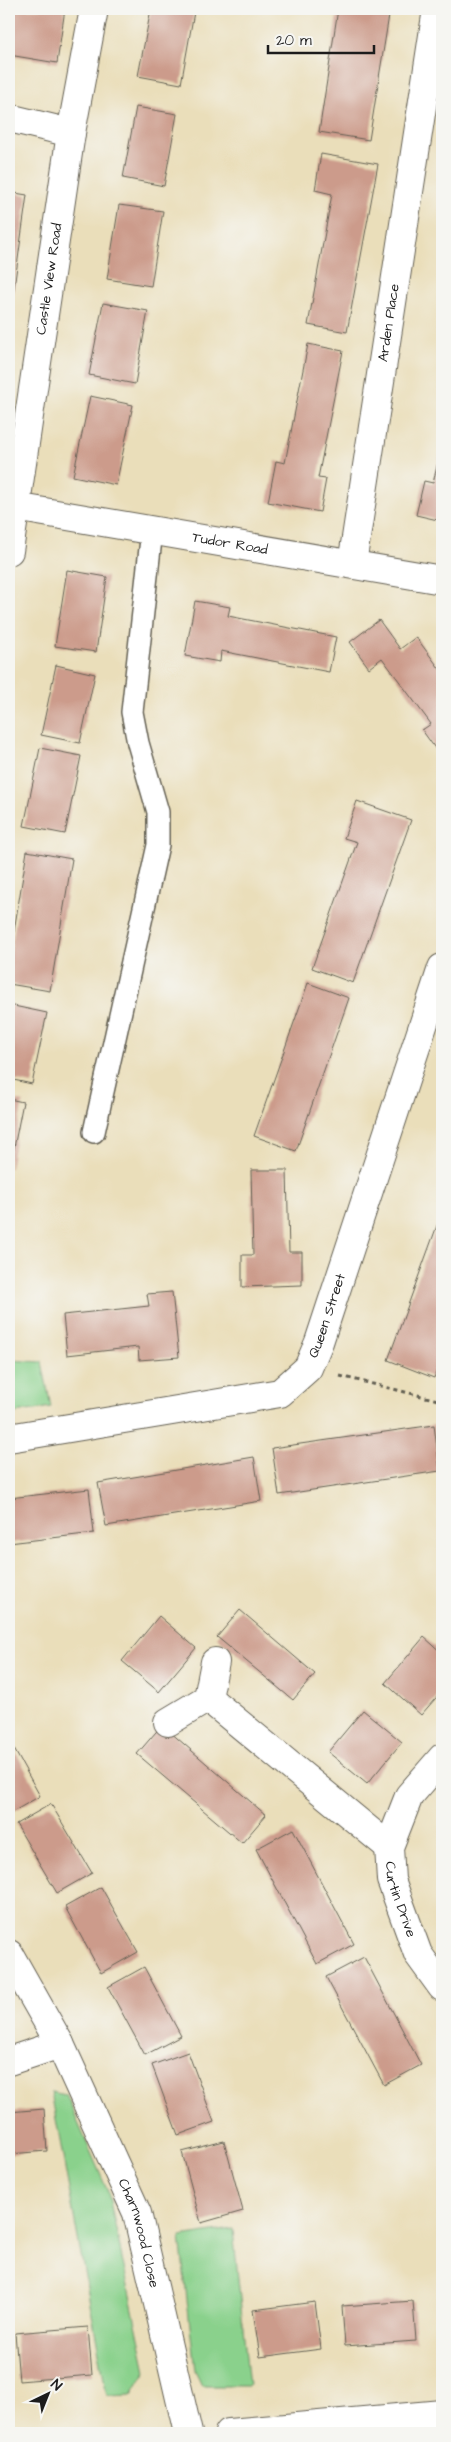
<svg xmlns="http://www.w3.org/2000/svg" width="451" height="2442" font-family="'Architects Daughter',sans-serif">
  <rect width="100%" height="100%" fill="#f6f6f2"/>
  <filter id="ink" filterUnits="userSpaceOnUse"><feTurbulence type="fractalNoise" baseFrequency=".02" numOctaves="2"/><feDisplacementMap in="SourceGraphic" scale="10" xChannelSelector="R" yChannelSelector="G"/><feConvolveMatrix kernelMatrix="1 2 1 2 8 2 1 2 1" color-interpolation-filters="sRGB"/></filter>
  <filter id="wash" filterUnits="userSpaceOnUse"><feTurbulence type="fractalNoise" baseFrequency=".0096" numOctaves="4" result="noise"/><feDisplacementMap in="SourceGraphic" scale="20" xChannelSelector="R" yChannelSelector="G"/><feGaussianBlur stdDeviation="1.12" result="paint"/><feColorMatrix in="noise" values="0 0 0 0 0 0 0 0 0 0 0 0 0 0 0 0 0 1.4 0 .05"/><feComposite in="paint" operator="in"/></filter>
  <g filter="url(#wash)">
    <rect width="100%" height="100%" fill="#eadeba"/>
    <g fill="#8ad18c" stroke="#537654">
      <path d="M9 1360 42 1362 51 1407 9 1414Z"/>
      <path d="M51 2092 66 2095 108 2192 146 2371 132 2395 107 2396Z"/>
      <path d="M233 2229 249 2386H202L195 2371 180 2237Z"/>
    </g>
    <g id="blocks">
      <g fill="#cc9b8b">
        <path d="M9 9H65L57 63 9 55Z"/>
        <path d="M151 9H176L194 12 181 84 138 76Z"/>
        <path d="M338 9H390L369 140 319 132Z"/>
        <path d="M136 107 177 114 164 186 123 178Z"/>
        <path d="M321 154 378 164 347 332 308 325 332 194 315 190Z"/>
        <path d="M9 192 27 195 13 295 9 294Z"/>
        <path d="M119 205 163 211 151 286 107 279Z"/>
        <path d="M103 303 148 311 135 384 89 375Z"/>
        <path d="M308 344 343 351 318 478 326 479 320 512 268 502 276 461 285 463Z"/>
        <path d="M90 396 133 405 116 485 73 476Z"/>
        <path d="M442 445V521L416 515 424 481 433 483Z"/>
        <path d="M67 570 107 577 96 652 55 646Z"/>
        <path d="M195 601 230 607 228 616 336 637 329 672 221 651 220 662 185 656Z"/>
        <path d="M379 620 400 649 416 637 442 672V758L422 730 431 724 382 658 369 668 350 642Z"/>
        <path d="M56 665 95 674 80 743 41 735Z"/>
        <path d="M40 748 81 756 65 834 24 826Z"/>
        <path d="M357 801 411 820 353 983 312 968 357 842 344 838Z"/>
        <path d="M27 851 72 859 50 991 9 984V962Z"/>
        <path d="M308 983 349 998 296 1151 254 1136Z"/>
        <path d="M9 1005 47 1013 32 1084 9 1079Z"/>
        <path d="M9 1099 23 1102 10 1168H9Z"/>
        <path d="M251 1170H287L289 1252H302V1285L242 1287V1255H253Z"/>
        <path d="M442 1212V1356L434 1378 388 1360Z"/>
        <path d="M172 1292 179 1357 139 1360 138 1347 67 1355 63 1315 149 1306 147 1294Z"/>
        <path d="M434 1425 440 1471 279 1495 272 1448Z"/>
        <path d="M254 1457 261 1501 106 1526 98 1483Z"/>
        <path d="M89 1489 94 1533 9 1543V1498Z"/>
        <path d="M240 1610 315 1674 293 1700 217 1637Z"/>
        <path d="M159 1616 196 1648 159 1692 122 1661Z"/>
        <path d="M424 1637 442 1653V1691L421 1715 385 1683Z"/>
        <path d="M363 1710 402 1742 367 1784 328 1752Z"/>
        <path d="M162 1725 266 1815 242 1843 137 1754Z"/>
        <path d="M9 1740 40 1796 9 1814Z"/>
        <path d="M51 1804 92 1873 57 1893 16 1824Z"/>
        <path d="M293 1829 354 1944 317 1964 256 1849Z"/>
        <path d="M101 1887 138 1952 101 1973 65 1907Z"/>
        <path d="M364 1957 421 2065 384 2085 326 1977Z"/>
        <path d="M144 1967 181 2036 145 2055 108 1987Z"/>
        <path d="M188 2052 214 2122 178 2135 152 2065Z"/>
        <path d="M44 2109 47 2151 9 2154V2112Z"/>
        <path d="M224 2141 243 2211 201 2223 182 2152Z"/>
        <path d="M413 2301 416 2341 345 2346 342 2306Z"/>
        <path d="M315 2302 321 2349 260 2357 253 2310Z"/>
        <path d="M88 2327 92 2375 19 2381 15 2333Z"/>
      </g>
    </g>
  </g>
  <g filter="url(#ink)">
    <use href="#blocks" fill-opacity="0" stroke="#646053" stroke-width="1"/>
    <g fill="none" stroke-linecap="round" stroke-linejoin="round">
      <g stroke="#646053" stroke-width="24">
        <path id="service" d="M94 1132 158 845V812L138 743 132 712 152 530"/>
      </g>
      <g stroke="#646053" stroke-width="30">
        <g id="minor">
          <path d="M9 118 71 133"/>
          <path id="s1" d="M15 507 442 580"/>
          <path id="s2" d="M9 551 71 133 94 9"/>
          <path id="s3" d="M352 564 437 9"/>
          <path id="s4" d="M9 1438 280 1393 308 1368 319 1342 442 968"/>
          <path d="M208 1698 389 1847"/>
          <path d="M168 1722 208 1698 215 1662"/>
          <path id="s5" d="M442 1758 409 1796 389 1847 391 1880 418 1954 442 1987"/>
          <path id="s6" d="M9 1954 60 2044 137 2213 188 2433"/>
          <path d="M9 2061 60 2044"/>
          <path d="M229 2433 442 2414"/>
        </g>
      </g>
      <path stroke="#646053" stroke-width="3" stroke-dasharray="4 4" stroke-linecap="butt" d="M340 1376 442 1401"/>
      <use href="#service" stroke="#fff" stroke-width="21"/>
      <use href="#minor" stroke="#fff" stroke-width="28"/>
    </g>
  </g>
  <g text-anchor="middle" dominant-baseline="central" stroke-width="5" stroke-linejoin="round" paint-order="stroke">
    <g font-size="14" fill="#1c1c1c" stroke="#f6f6f2">
      <text stroke="none"><textPath href="#s2" startOffset="275">Castle View Road</textPath></text>
      <text stroke="none"><textPath href="#s3" startOffset="244">Arden Place</textPath></text>
      <text stroke="none"><textPath href="#s1" startOffset="218">Tudor Road</textPath></text>
      <text stroke="none"><textPath href="#s4" startOffset="368">Queen Street</textPath></text>
      <text stroke="none"><textPath href="#s5" startOffset="159">Curtin Drive</textPath></text>
      <text stroke="none"><textPath href="#s6" startOffset="309">Charnwood Close</textPath></text>
    </g>
  </g>
  <rect width="451" height="2442" fill="none" stroke="#f6f6f2" stroke-width="30"/>
  <g transform="translate(48 2394) rotate(43)" stroke="#f6f6f2" stroke-width="4" paint-order="stroke">
  <path d="M0-4L9 19L0 12L-9 19Z" fill="#1c1c1c"/>
  <text y="-8" font-size="14" font-weight="bold" text-anchor="middle" fill="#1c1c1c">N</text>
  </g>
  <path d="M268 45v8h106v-8" fill="none" stroke="#1c1c1c" stroke-width="2.5"/>
  <text x="276" y="45" font-size="15" fill="#1c1c1c" stroke="#f6f6f2" stroke-width="4" paint-order="stroke">20 m</text>
</svg>
